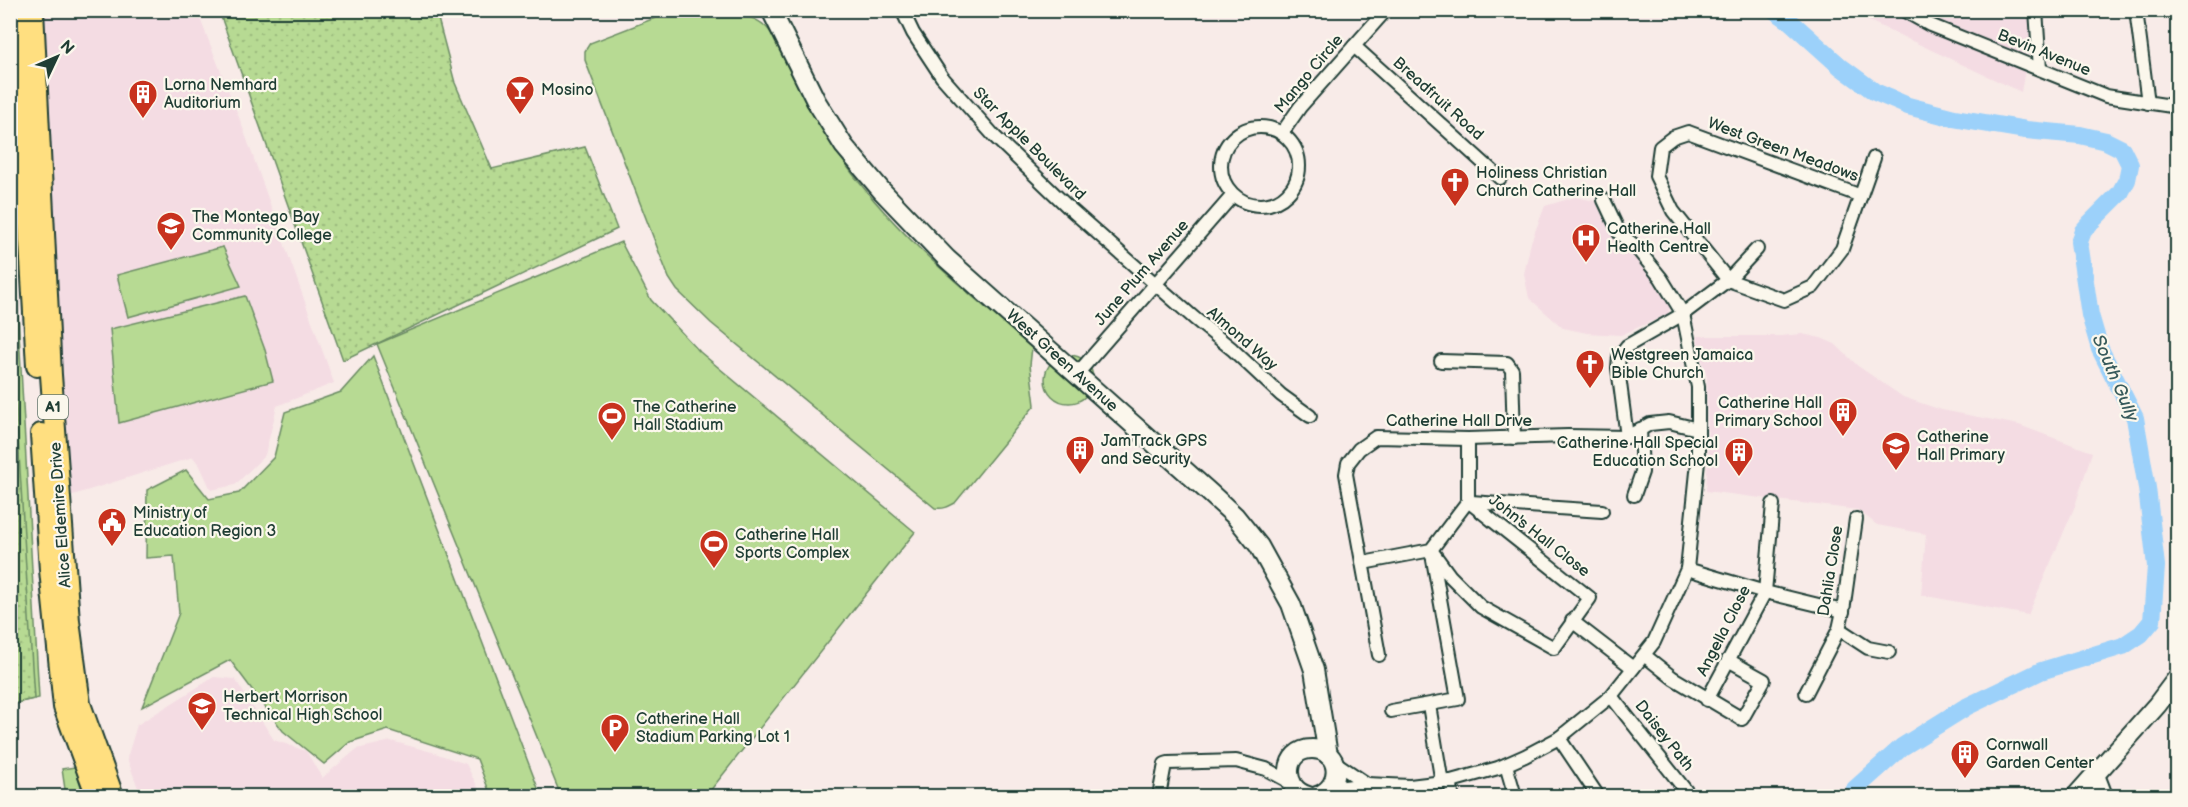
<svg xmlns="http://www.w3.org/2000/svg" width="2188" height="807" font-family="'Balsamiq Sans',sans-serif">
  <defs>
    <pattern id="park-dots" width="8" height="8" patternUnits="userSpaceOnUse" patternTransform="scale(1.5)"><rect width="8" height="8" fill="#b7da93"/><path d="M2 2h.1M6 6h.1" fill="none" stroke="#9dbc7f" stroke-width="1.8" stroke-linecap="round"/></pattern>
  </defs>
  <rect width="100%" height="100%" fill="#f8ebe8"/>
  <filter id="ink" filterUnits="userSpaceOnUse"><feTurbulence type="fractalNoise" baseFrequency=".0167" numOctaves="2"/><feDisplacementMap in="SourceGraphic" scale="12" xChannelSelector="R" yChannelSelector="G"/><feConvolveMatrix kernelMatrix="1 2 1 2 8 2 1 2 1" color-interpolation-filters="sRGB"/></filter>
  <g filter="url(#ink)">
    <g fill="#f4dce3">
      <path d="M41 11H197L240 120 334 383 277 406 265 455 235 485 211 490 200 466 193 457 70 496Z"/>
      <path d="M1848 11H2029L2030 42 2021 92Z"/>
      <path d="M1575 197 1595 201 1605 221 1635 257 1654 269 1671 304 1668 314 1621 335 1587 333 1563 328 1529 298 1524 274 1531 242 1545 206Z"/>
      <path d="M1802 334 1821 338 1835 344 1858 366 1903 397 1942 410 2019 425 2092 452 2075 506 2028 615 1921 595 1926 534 1877 525 1858 510 1706 491 1708 453 1707 377 1698 347V336H1781Z"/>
      <path d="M214 677 235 679 274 740 306 751 322 778 357 749 391 741 432 752 466 764 482 796H141L127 758 137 725Z"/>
    </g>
    <g fill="#b7da93" stroke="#6b8c64" stroke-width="1.5">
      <path d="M673 11C700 11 743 7 765 26 775 34 785 61 792 73 806 100 820 127 837 152 889 229 962 288 1032 347L1030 365 1035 405 955 503C948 507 944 509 935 508L711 323 677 290 669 278 585 60V51L590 43Z"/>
      <path d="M10 222H13L39 698 11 704Z"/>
      <path d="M621 242 651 300 700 352 915 532 706 796H561L377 344Z"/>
      <path d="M223 247 241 286 128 317 117 275Z"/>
      <path d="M245 296 265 350 273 381 119 423 110 329Z"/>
      <circle cx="1069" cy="379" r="24"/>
      <path d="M373 356 541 796H491L477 759 388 730 350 742 324 764 283 731 230 660 142 707 179 613 174 556 146 558 147 490 186 470 209 499 239 493 274 457 285 412 341 392Z"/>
      <path d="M75 767 84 796H66L62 769Z"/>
    </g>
    <g fill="url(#park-dots)" stroke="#6b8c64" stroke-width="1.5">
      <path d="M219 11H436L455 83 492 169 585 147 617 229 343 360Z"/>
      <path d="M10 307 34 699 11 704H10Z"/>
    </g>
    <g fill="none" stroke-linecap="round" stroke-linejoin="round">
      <path stroke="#9cd1fa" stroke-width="18" d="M1774 10 1791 22 1841 67 1875 92 1908 106 1954 118 2026 130 2080 135 2106 141 2122 149 2130 165 2127 180 2120 193 2091 222 2083 231 2079 242 2090 315 2100 349 2135 418 2147 488 2156 566 2152 621 2141 634 2123 646 2041 671 1966 707 1902 747 1855 789 1851 796"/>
      <g stroke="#1f3d34" stroke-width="16">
        <g id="street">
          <path d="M902 10 913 33 942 77 995 137 1068 207 1194 318 1232 349 1281 395 1310 416"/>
          <path d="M1903 10 1930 25 2106 96 2178 107"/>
          <path d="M2036 10 2040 69"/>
          <path d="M2136 10 2148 103"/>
          <path d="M1354 46 1500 178"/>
          <circle cx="1260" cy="166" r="39"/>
          <path d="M1282 133 1300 107 1386 10"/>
          <path d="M1757 249 1728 280 1784 300 1813 287 1842 249 1874 158"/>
          <path d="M1441 361 1507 363 1512 370 1514 438"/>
          <path d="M1077 374 1233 195"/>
          <path d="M1627 437 1618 368 1619 356 1627 346 1683 314 1728 280 1673 211 1656 176 1660 147 1673 137 1688 132 1861 196"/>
          <path d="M1634 495 1642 472 1640 429"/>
          <path d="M1471 502 1602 511"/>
          <path d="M1431 550 1450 576 1481 607 1554 648 1590 598 1468 501"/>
          <path d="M1363 563 1431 550 1468 501V439"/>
          <path d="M1687 569 1765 592 1843 611"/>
          <path d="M1572 621 1633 668"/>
          <path d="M1839 629 1868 648 1889 652"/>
          <path d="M1379 655 1346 474 1348 463 1359 449 1376 437 1468 439 1568 436 1627 437 1650 424 1669 422 1698 429"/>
          <path d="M1644 655 1673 678 1742 719 1764 680 1728 660"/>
          <path d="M1806 693 1839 629 1843 611 1856 519"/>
          <path d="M1611 696 1690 796"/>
          <path d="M1707 700 1765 592 1773 504"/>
          <path d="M1429 705 1442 783"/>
          <path d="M1391 711 1458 699 1432 554"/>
          <path d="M1559 738 1598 796"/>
          <path d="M1333 761 1367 784"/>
          <path d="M1506 765 1515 796"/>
          <path d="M1451 781 1452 796"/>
          <path d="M1330 789 1367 784 1410 786 1451 781 1498 768 1525 756 1559 738 1611 696 1654 642 1687 569 1698 462V387L1683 314 1661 278 1634 245 1620 234 1604 200"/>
          <path d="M1159 796 1165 764 1168 763 1236 761 1266 769 1290 782"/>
        </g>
      </g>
      <g stroke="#1f3d34" stroke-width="22">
        <g id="secondary">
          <path d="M771 10 816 101 844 146 882 191 947 259 1210 493 1235 516 1259 546 1291 604 1314 670 1328 755"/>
          <path d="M2095 775 2103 796"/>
          <path d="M1308 796C1281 789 1283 749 1312 749 1341 749 1344 787 1317 796"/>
          <path d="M2076 796 2157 705 2178 677"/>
        </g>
      </g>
      <g stroke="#1f3d34" stroke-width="24">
        <g id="primary">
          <path d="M17 10 37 366"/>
          <path d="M33 10 51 375 69 621 80 704 113 796"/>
          <path d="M41 434 50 570 64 707 97 796"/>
        </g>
      </g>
      <use href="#street" stroke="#fbf7ec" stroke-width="12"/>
      <use href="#secondary" stroke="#fbf7ec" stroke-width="18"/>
      <use href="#primary" stroke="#ffdf80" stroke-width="20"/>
    </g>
  </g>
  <defs>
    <g id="bar-pin" transform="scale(1.5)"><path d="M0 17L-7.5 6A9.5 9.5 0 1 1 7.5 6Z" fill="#c8321e" stroke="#fbf7ec"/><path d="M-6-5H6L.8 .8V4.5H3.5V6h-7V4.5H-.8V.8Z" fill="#fff"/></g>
    <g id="building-pin" transform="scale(1.5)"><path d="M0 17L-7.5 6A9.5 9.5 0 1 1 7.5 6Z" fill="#c8321e" stroke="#fbf7ec"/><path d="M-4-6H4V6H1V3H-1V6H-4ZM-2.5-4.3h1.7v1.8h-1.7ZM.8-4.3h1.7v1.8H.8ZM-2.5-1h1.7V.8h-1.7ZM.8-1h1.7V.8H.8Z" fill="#fff"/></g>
    <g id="church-pin" transform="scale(1.5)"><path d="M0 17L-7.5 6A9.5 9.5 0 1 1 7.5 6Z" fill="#c8321e" stroke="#fbf7ec"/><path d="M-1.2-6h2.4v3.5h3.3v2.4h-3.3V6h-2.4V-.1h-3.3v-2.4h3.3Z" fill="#fff"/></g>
    <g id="university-pin" transform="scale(1.5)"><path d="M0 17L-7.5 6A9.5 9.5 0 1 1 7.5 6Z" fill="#c8321e" stroke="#fbf7ec"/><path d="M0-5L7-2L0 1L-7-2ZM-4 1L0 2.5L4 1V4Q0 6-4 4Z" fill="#fff"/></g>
    <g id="hospital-pin" transform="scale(1.5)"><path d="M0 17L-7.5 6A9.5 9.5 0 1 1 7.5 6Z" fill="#c8321e" stroke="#fbf7ec"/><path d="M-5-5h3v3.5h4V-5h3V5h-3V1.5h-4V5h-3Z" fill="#fff"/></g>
    <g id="stadium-pin" transform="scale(1.5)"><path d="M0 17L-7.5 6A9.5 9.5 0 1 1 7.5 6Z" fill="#c8321e" stroke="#fbf7ec"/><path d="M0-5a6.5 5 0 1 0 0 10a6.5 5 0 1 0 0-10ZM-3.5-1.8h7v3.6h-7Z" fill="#fff"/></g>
    <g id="school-pin" transform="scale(1.5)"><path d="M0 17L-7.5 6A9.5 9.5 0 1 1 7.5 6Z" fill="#c8321e" stroke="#fbf7ec"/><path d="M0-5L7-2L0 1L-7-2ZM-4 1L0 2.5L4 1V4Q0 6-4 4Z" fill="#fff"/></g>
    <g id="civic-pin" transform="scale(1.5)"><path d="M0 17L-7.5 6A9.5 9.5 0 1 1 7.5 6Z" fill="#c8321e" stroke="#fbf7ec"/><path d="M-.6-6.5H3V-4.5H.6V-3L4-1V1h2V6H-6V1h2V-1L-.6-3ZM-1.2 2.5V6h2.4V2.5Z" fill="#fff"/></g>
    <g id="parking-pin" transform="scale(1.5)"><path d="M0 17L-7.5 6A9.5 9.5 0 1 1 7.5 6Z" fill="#c8321e" stroke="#fbf7ec"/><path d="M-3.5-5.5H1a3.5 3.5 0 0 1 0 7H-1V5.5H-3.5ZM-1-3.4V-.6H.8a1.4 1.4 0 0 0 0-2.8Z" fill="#fff"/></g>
  </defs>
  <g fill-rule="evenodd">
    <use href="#bar-pin" x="520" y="90"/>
    <use href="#building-pin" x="143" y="94"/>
    <use href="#church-pin" x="1455" y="182"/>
    <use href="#university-pin" x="171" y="226"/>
    <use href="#hospital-pin" x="1586" y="238"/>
    <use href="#church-pin" x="1590" y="364"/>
    <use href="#building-pin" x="1843" y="412"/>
    <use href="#stadium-pin" x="612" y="416"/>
    <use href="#school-pin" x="1896" y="446"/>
    <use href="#building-pin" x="1080" y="450"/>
    <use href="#building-pin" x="1739" y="452"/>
    <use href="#civic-pin" x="112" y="522"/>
    <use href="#stadium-pin" x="714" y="544"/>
    <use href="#school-pin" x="202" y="706"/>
    <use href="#parking-pin" x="615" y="728"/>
    <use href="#building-pin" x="1965" y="754"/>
  </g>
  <g text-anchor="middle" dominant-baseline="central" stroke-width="4.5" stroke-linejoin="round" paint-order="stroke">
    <rect fill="#fbf7ec" stroke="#61756b" stroke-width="1.5" x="38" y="395" width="30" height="24" rx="4.5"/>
    <g font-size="15" font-weight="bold" fill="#1f3d34">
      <text x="53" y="407">A1</text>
    </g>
    <g font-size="16" fill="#1f3d34" stroke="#fbf7ec">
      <text transform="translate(2044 53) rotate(22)">Bevin Avenue</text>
      <text transform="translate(1309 74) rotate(-50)">Mango Circle</text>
      <text transform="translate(1438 99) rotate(42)">Breadfruit Road</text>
      <text transform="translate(1029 144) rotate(45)">Star Apple Boulevard</text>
      <text transform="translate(1783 150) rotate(20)">West Green Meadows</text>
      <text transform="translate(1142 273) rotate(-49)">June Plum Avenue</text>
      <text transform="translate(1242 339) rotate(41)">Almond Way</text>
      <text transform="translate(1062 361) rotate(42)">West Green Avenue</text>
      <text x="1459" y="421">Catherine Hall Drive</text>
      <text transform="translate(61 515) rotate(-94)">Alice Eldemire Drive</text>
      <text transform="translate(1539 536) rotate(38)">John's Hall Close</text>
      <text transform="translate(1831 571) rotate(-81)">Dahlia Close</text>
      <text transform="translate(1724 631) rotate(-63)">Angella Close</text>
      <text transform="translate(1664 736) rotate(52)">Daisey Path</text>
    </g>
    <g font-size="16" fill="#1f3d34" stroke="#fbf7ec" text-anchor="start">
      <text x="164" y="85">Lorna Nemhard<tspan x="164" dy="18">Auditorium</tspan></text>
      <text x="541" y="90">Mosino</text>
      <text x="1476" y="173">Holiness Christian<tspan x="1476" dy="18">Church Catherine Hall</tspan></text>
      <text x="192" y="217">The Montego Bay<tspan x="192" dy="18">Community College</tspan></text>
      <text x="1607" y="229">Catherine Hall<tspan x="1607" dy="18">Health Centre</tspan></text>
      <text x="1611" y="355">Westgreen Jamaica<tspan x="1611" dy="18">Bible Church</tspan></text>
      <text x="1822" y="403" text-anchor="end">Catherine Hall<tspan x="1822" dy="18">Primary School</tspan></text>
      <text x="633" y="407">The Catherine<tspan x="633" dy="18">Hall Stadium</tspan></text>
      <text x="1917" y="437">Catherine<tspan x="1917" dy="18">Hall Primary</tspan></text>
      <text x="1101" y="441">JamTrack GPS<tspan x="1101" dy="18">and Security</tspan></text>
      <text x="1718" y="443" text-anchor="end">Catherine Hall Special<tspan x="1718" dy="18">Education School</tspan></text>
      <text x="133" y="513">Ministry of<tspan x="133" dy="18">Education Region 3</tspan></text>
      <text x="735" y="535">Catherine Hall<tspan x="735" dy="18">Sports Complex</tspan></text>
      <text x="223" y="697">Herbert Morrison<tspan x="223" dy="18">Technical High School</tspan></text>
      <text x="636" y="719">Catherine Hall<tspan x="636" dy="18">Stadium Parking Lot 1</tspan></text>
      <text x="1986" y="745">Cornwall<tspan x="1986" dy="18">Garden Center</tspan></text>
    </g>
    <g font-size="18" font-style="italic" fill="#385b5c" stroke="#fbf7ec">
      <text transform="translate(2115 378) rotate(67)">South Gully</text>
    </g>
  </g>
  <rect width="2188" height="807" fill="none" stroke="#fbf7ec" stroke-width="36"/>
  <rect x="18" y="18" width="2152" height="771" fill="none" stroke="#1f3d34" stroke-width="2" filter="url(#ink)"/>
  <g transform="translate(57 57) rotate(46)" stroke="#fbf7ec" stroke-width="4.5" paint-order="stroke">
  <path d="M0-4.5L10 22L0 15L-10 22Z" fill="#1f3d34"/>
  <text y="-9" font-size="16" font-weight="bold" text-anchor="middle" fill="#1f3d34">N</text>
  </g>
</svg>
